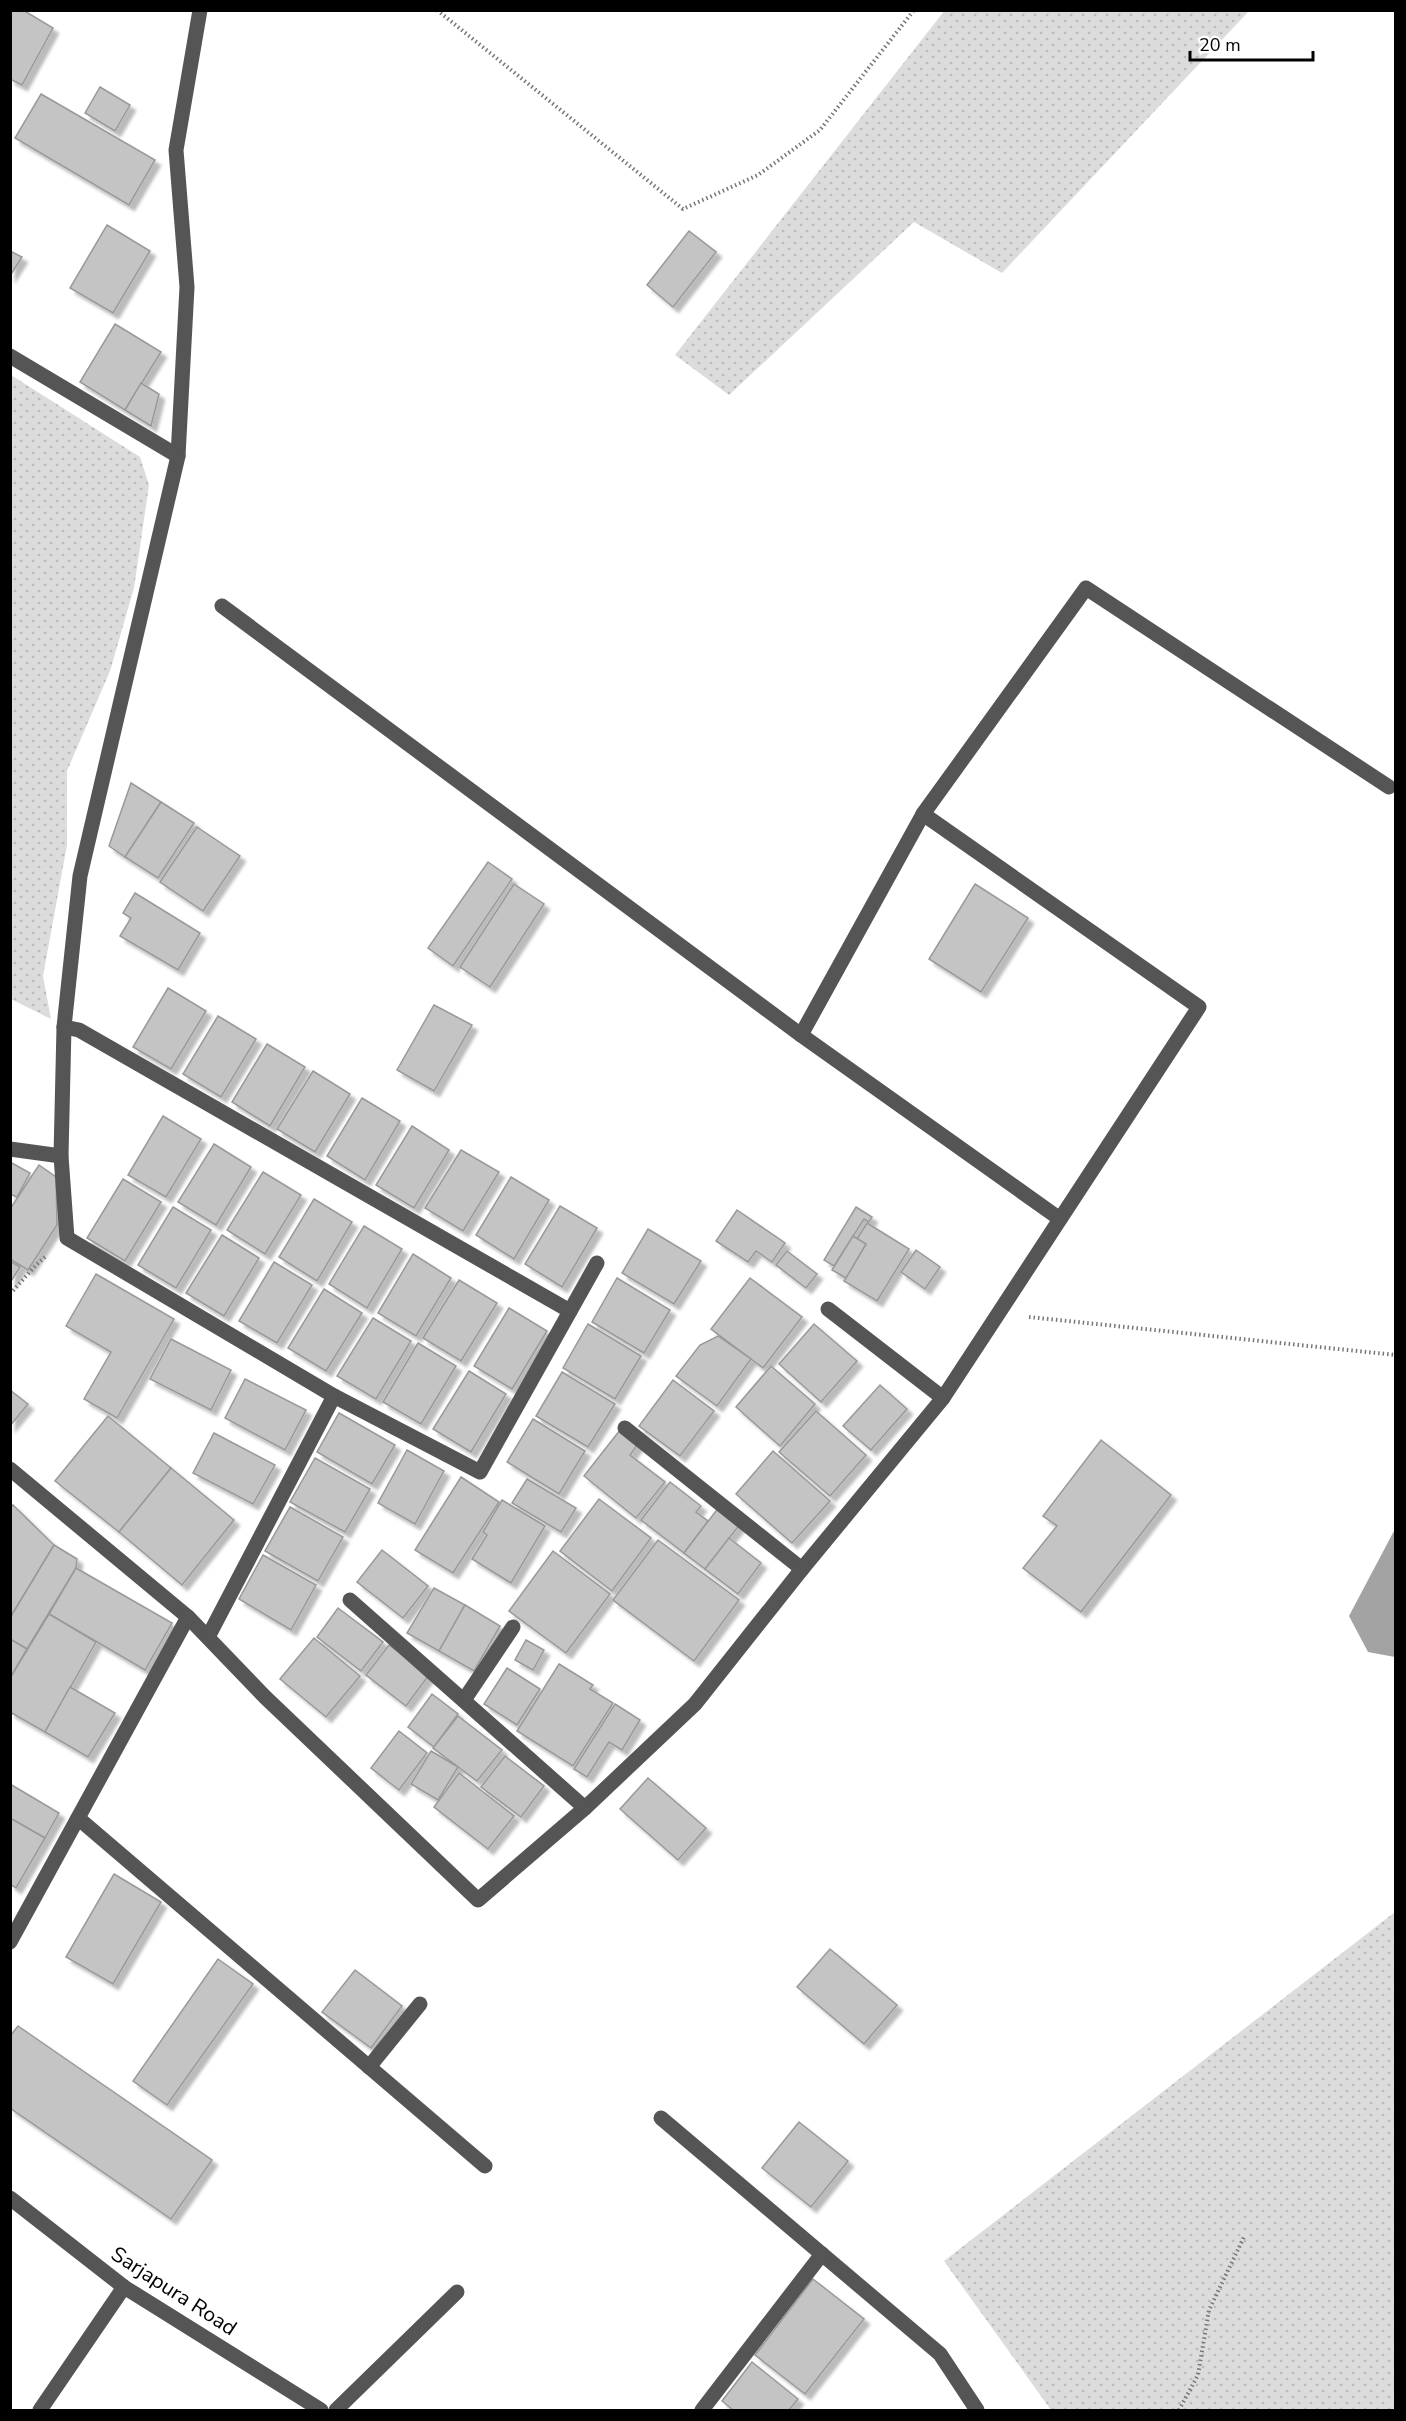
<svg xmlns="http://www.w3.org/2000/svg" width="1406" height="2421" font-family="'Nunito Sans',sans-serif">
  <defs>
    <pattern id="grass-dots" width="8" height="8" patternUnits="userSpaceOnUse" patternTransform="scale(1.5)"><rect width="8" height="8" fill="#dcdcdc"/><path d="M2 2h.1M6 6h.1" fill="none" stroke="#bbb" stroke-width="1.8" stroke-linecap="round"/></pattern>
    <filter id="shadow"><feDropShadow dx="5.5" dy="5.5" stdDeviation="1.5" flood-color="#0004"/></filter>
  </defs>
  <rect width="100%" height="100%" fill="#fff"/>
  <g fill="url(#grass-dots)">
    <path d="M945 10 1249 11 1002 273 914 222 729 395 675 355Z"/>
    <path d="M11 375 140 457 149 485 134 588 110 671 67 771V845L43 976 51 1019 11 999Z"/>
    <path d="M1395 1912V2410H1051L944 2261Z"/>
  </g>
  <path fill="#a3a3a3" d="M1395 1529V1657L1368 1652 1349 1616Z"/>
  <g fill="#c4c4c4" stroke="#999" stroke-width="1.5" filter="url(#shadow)">
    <path d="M10 10H23L53 28 22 85 10 79Z"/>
    <path d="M100 87 130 105 115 131 85 113Z"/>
    <path d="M41 94 155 160 129 205 15 138Z"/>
    <path d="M107 225 150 251 113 313 70 288Z"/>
    <path d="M689 231 716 252 673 307 647 285Z"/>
    <path d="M10 251 22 257 10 276Z"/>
    <path d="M115 324 161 352 125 410 80 382Z"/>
    <path d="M141 383 159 394 151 426 125 410Z"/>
    <path d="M131 783 161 802 125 857 109 846Z"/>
    <path d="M161 802 194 823 158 878 125 857Z"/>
    <path d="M197 827 240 856 203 911 160 882Z"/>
    <path d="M488 862 512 879 453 966 428 948Z"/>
    <path d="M514 884 544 904 490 987 460 967Z"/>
    <path d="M975 884 1028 918 981 992 929 959Z"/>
    <path d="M135 893 200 933 178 970 120 936 131 918 123 913Z"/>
    <path d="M168 988 206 1011 171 1069 133 1047Z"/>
    <path d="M434 1005 472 1025 434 1091 397 1070Z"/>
    <path d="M218 1016 256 1039 221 1097 183 1074Z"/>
    <path d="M267 1044 305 1067 270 1126 232 1102Z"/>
    <path d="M313 1071 350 1094 315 1152 277 1129Z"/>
    <path d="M362 1098 400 1121 365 1180 327 1156Z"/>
    <path d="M163 1116 201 1139 166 1197 128 1175Z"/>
    <path d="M412 1126 449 1150 414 1208 376 1185Z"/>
    <path d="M214 1144 251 1167 216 1225 178 1202Z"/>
    <path d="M461 1150 499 1172 463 1231 425 1208Z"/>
    <path d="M10 1162 30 1173 17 1197 10 1194Z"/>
    <path d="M39 1165 56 1177 57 1225 28 1270 10 1259V1209Z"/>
    <path d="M263 1172 301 1195 265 1254 227 1230Z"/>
    <path d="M511 1177 549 1200 514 1259 476 1235Z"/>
    <path d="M123 1179 161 1202 125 1261 87 1238Z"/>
    <path d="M314 1199 352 1222 317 1281 279 1257Z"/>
    <path d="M560 1206 597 1228 562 1287 525 1264Z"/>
    <path d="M173 1207 211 1230 176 1288 138 1265Z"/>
    <path d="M856 1207 872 1217 869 1222 864 1219 834 1266 824 1260Z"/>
    <path d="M737 1210 785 1243 772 1262 756 1251 748 1262 716 1241Z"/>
    <path d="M867 1223 909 1249 877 1301 844 1281 866 1244 857 1239Z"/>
    <path d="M364 1226 402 1249 367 1308 329 1284Z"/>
    <path d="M648 1229 701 1261 674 1304 622 1273Z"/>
    <path d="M222 1235 259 1258 224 1316 186 1293Z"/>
    <path d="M853 1236 866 1244 846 1278 832 1270Z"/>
    <path d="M916 1250 940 1267 925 1289 901 1272Z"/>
    <path d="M787 1251 817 1274 806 1288 776 1265Z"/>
    <path d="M413 1254 451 1278 416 1336 378 1313Z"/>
    <path d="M10 1261 20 1267 10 1283Z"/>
    <path d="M274 1262 312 1285 277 1343 239 1321Z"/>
    <path d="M96 1274 174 1319 117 1418 84 1399 111 1352 66 1326Z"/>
    <path d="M617 1278 670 1310 644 1353 592 1322Z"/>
    <path d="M750 1278 802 1317 763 1368 711 1329Z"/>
    <path d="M459 1280 497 1303 461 1361 423 1338Z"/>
    <path d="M324 1289 362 1313 326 1371 288 1348Z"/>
    <path d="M509 1308 547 1331 512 1389 474 1366Z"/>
    <path d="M373 1318 411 1341 376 1399 337 1376Z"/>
    <path d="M588 1324 641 1356 615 1399 563 1368Z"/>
    <path d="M814 1324 857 1361 821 1402 779 1364Z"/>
    <path d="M718 1336 751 1359 717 1406 676 1376 700 1345Z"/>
    <path d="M171 1339 231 1370 211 1410 150 1379Z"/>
    <path d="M418 1343 456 1366 421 1424 383 1402Z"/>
    <path d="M771 1366 815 1404 780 1446 736 1407Z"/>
    <path d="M469 1371 506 1394 471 1452 433 1429Z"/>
    <path d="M562 1372 615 1404 588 1447 536 1416Z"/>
    <path d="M245 1379 306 1410 285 1450 225 1418Z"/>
    <path d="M673 1380 714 1411 680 1456 639 1426Z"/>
    <path d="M880 1385 907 1409 871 1450 843 1426Z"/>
    <path d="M10 1390 28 1404 10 1426Z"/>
    <path d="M816 1411 866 1455 830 1496 779 1452Z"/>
    <path d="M339 1413 395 1445 372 1484 317 1452Z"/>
    <path d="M108 1416 171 1468 119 1532 55 1481Z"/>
    <path d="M533 1419 585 1451 559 1494 507 1462Z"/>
    <path d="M620 1430 638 1444 630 1455 665 1482 636 1518 584 1476Z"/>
    <path d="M214 1433 275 1465 253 1504 193 1473Z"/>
    <path d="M1101 1440 1171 1495 1081 1612 1023 1568 1057 1526 1043 1516Z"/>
    <path d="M407 1450 444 1471 415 1524 378 1503Z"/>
    <path d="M773 1451 830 1501 792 1543 736 1494Z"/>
    <path d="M315 1458 370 1489 345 1532 290 1502Z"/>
    <path d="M171 1468 234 1520 182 1585 119 1532Z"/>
    <path d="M461 1477 499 1502 453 1573 415 1550Z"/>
    <path d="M527 1479 576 1508 561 1532 512 1503Z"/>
    <path d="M670 1482 701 1506 696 1512 708 1521 684 1553 641 1520Z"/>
    <path d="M599 1499 651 1538 612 1591 560 1551Z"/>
    <path d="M502 1500 545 1526 511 1583 472 1559 487 1535 483 1532Z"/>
    <path d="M13 1505 54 1545 10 1618V1509Z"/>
    <path d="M290 1507 343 1537 318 1581 265 1551Z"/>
    <path d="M719 1507 741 1523 705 1569 684 1553Z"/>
    <path d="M729 1538 761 1563 738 1594 705 1569Z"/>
    <path d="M658 1540 739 1600 694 1661 613 1600Z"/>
    <path d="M54 1545 77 1559 76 1568 27 1649 10 1639V1618Z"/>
    <path d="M382 1550 428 1586 403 1618 357 1582Z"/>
    <path d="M553 1551 610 1594 566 1653 509 1611Z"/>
    <path d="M263 1555 316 1585 291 1630 239 1599Z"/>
    <path d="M76 1568 172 1623 145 1670 49 1614Z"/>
    <path d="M434 1588 465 1605 439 1651 407 1633Z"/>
    <path d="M465 1605 500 1626 474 1671 439 1651Z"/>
    <path d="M338 1608 383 1642 361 1671 317 1637Z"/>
    <path d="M49 1614 96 1642 45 1732 10 1712V1678Z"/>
    <path d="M314 1638 360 1676 326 1717 280 1679Z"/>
    <path d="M10 1639 27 1649 10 1678Z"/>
    <path d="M526 1640 544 1650 533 1670 515 1660Z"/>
    <path d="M389 1645 429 1675 406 1706 366 1675Z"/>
    <path d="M559 1664 593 1685 590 1689 613 1703 573 1766 517 1731Z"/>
    <path d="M507 1668 540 1689 517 1725 484 1704Z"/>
    <path d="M70 1687 115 1713 88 1757 45 1732Z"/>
    <path d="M432 1694 458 1714 434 1747 408 1727Z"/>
    <path d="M615 1704 640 1720 622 1750 609 1742 587 1777 574 1769Z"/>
    <path d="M458 1716 502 1750 477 1781 433 1748Z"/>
    <path d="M399 1731 427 1753 399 1790 371 1768Z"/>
    <path d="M431 1751 458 1767 438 1800 411 1784Z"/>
    <path d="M505 1756 544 1786 521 1817 481 1787Z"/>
    <path d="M459 1773 514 1816 488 1849 434 1807Z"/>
    <path d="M648 1778 706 1828 678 1860 620 1809Z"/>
    <path d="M10 1784 59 1813 45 1838 10 1818Z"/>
    <path d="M10 1818 45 1838 16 1888 10 1884Z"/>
    <path d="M114 1874 161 1902 113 1984 66 1957Z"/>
    <path d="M830 1949 897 2005 864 2044 797 1987Z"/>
    <path d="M218 1959 253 1984 167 2105 133 2081Z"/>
    <path d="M355 1970 402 2006 371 2048 322 2012Z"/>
    <path d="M18 2026 212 2160 171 2219 10 2108V2036Z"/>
    <path d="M799 2122 848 2161 811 2207 762 2168Z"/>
    <path d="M813 2279 864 2319 805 2394 755 2355Z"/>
    <path d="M752 2362 798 2399 789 2410H733L722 2401Z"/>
  </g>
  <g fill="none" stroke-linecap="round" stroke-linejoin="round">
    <g stroke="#777" stroke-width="4" stroke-dasharray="1.5 3" stroke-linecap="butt">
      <path d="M437 10 683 209 758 175 820 130 914 10"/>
      <path d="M10 1294 36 1265 46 1256"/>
      <path d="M1029 1317 1396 1355"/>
      <path d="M1179 2410 1198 2375 1209 2310 1245 2235"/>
    </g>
    <g stroke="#555" stroke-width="15">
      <path d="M200 10 176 150 187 287 178 456 80 876 64 1027 61 1156 67 1238 334 1396 480 1472 597 1263"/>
      <path d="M10 356 178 456"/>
      <path d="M222 606 801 1035 1060 1219"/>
      <path d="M64 1027 79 1030 570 1311"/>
      <path d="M801 1035 923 814 1086 588 1389 787"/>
      <path d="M10 1149 61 1156"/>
      <path d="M828 1309 943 1398"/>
      <path d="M625 1428 802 1569"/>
      <path d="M10 1469 188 1617 265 1697 478 1900 585 1808 695 1704 802 1569 943 1398 1199 1007 923 814"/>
      <path d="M350 1600 585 1808"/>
      <path d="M208 1637 334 1396"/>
      <path d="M464 1700 513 1627"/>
      <path d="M78 1818 485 2166"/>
      <path d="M10 1942 188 1617"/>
      <path d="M369 2067 420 2004"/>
      <path d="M661 2118 940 2354 977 2410"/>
      <path d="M10 2198 124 2287 321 2410"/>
      <path d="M40 2410 124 2287"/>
      <path d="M336 2410 457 2292"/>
      <path d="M702 2410 822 2254"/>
    </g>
  </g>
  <g text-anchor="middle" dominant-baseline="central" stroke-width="5" stroke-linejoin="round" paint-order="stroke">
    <g font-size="21" fill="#000" stroke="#fff">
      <text transform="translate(174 2291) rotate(33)">Sarjapura Road</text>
    </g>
  </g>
  <rect width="1406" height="2421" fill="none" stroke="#000000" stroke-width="24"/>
  <path d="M1190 51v9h123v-9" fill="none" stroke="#000000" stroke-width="3"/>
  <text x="1199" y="51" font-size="18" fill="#000000" stroke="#ffffff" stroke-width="4.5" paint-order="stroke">20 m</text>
</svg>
